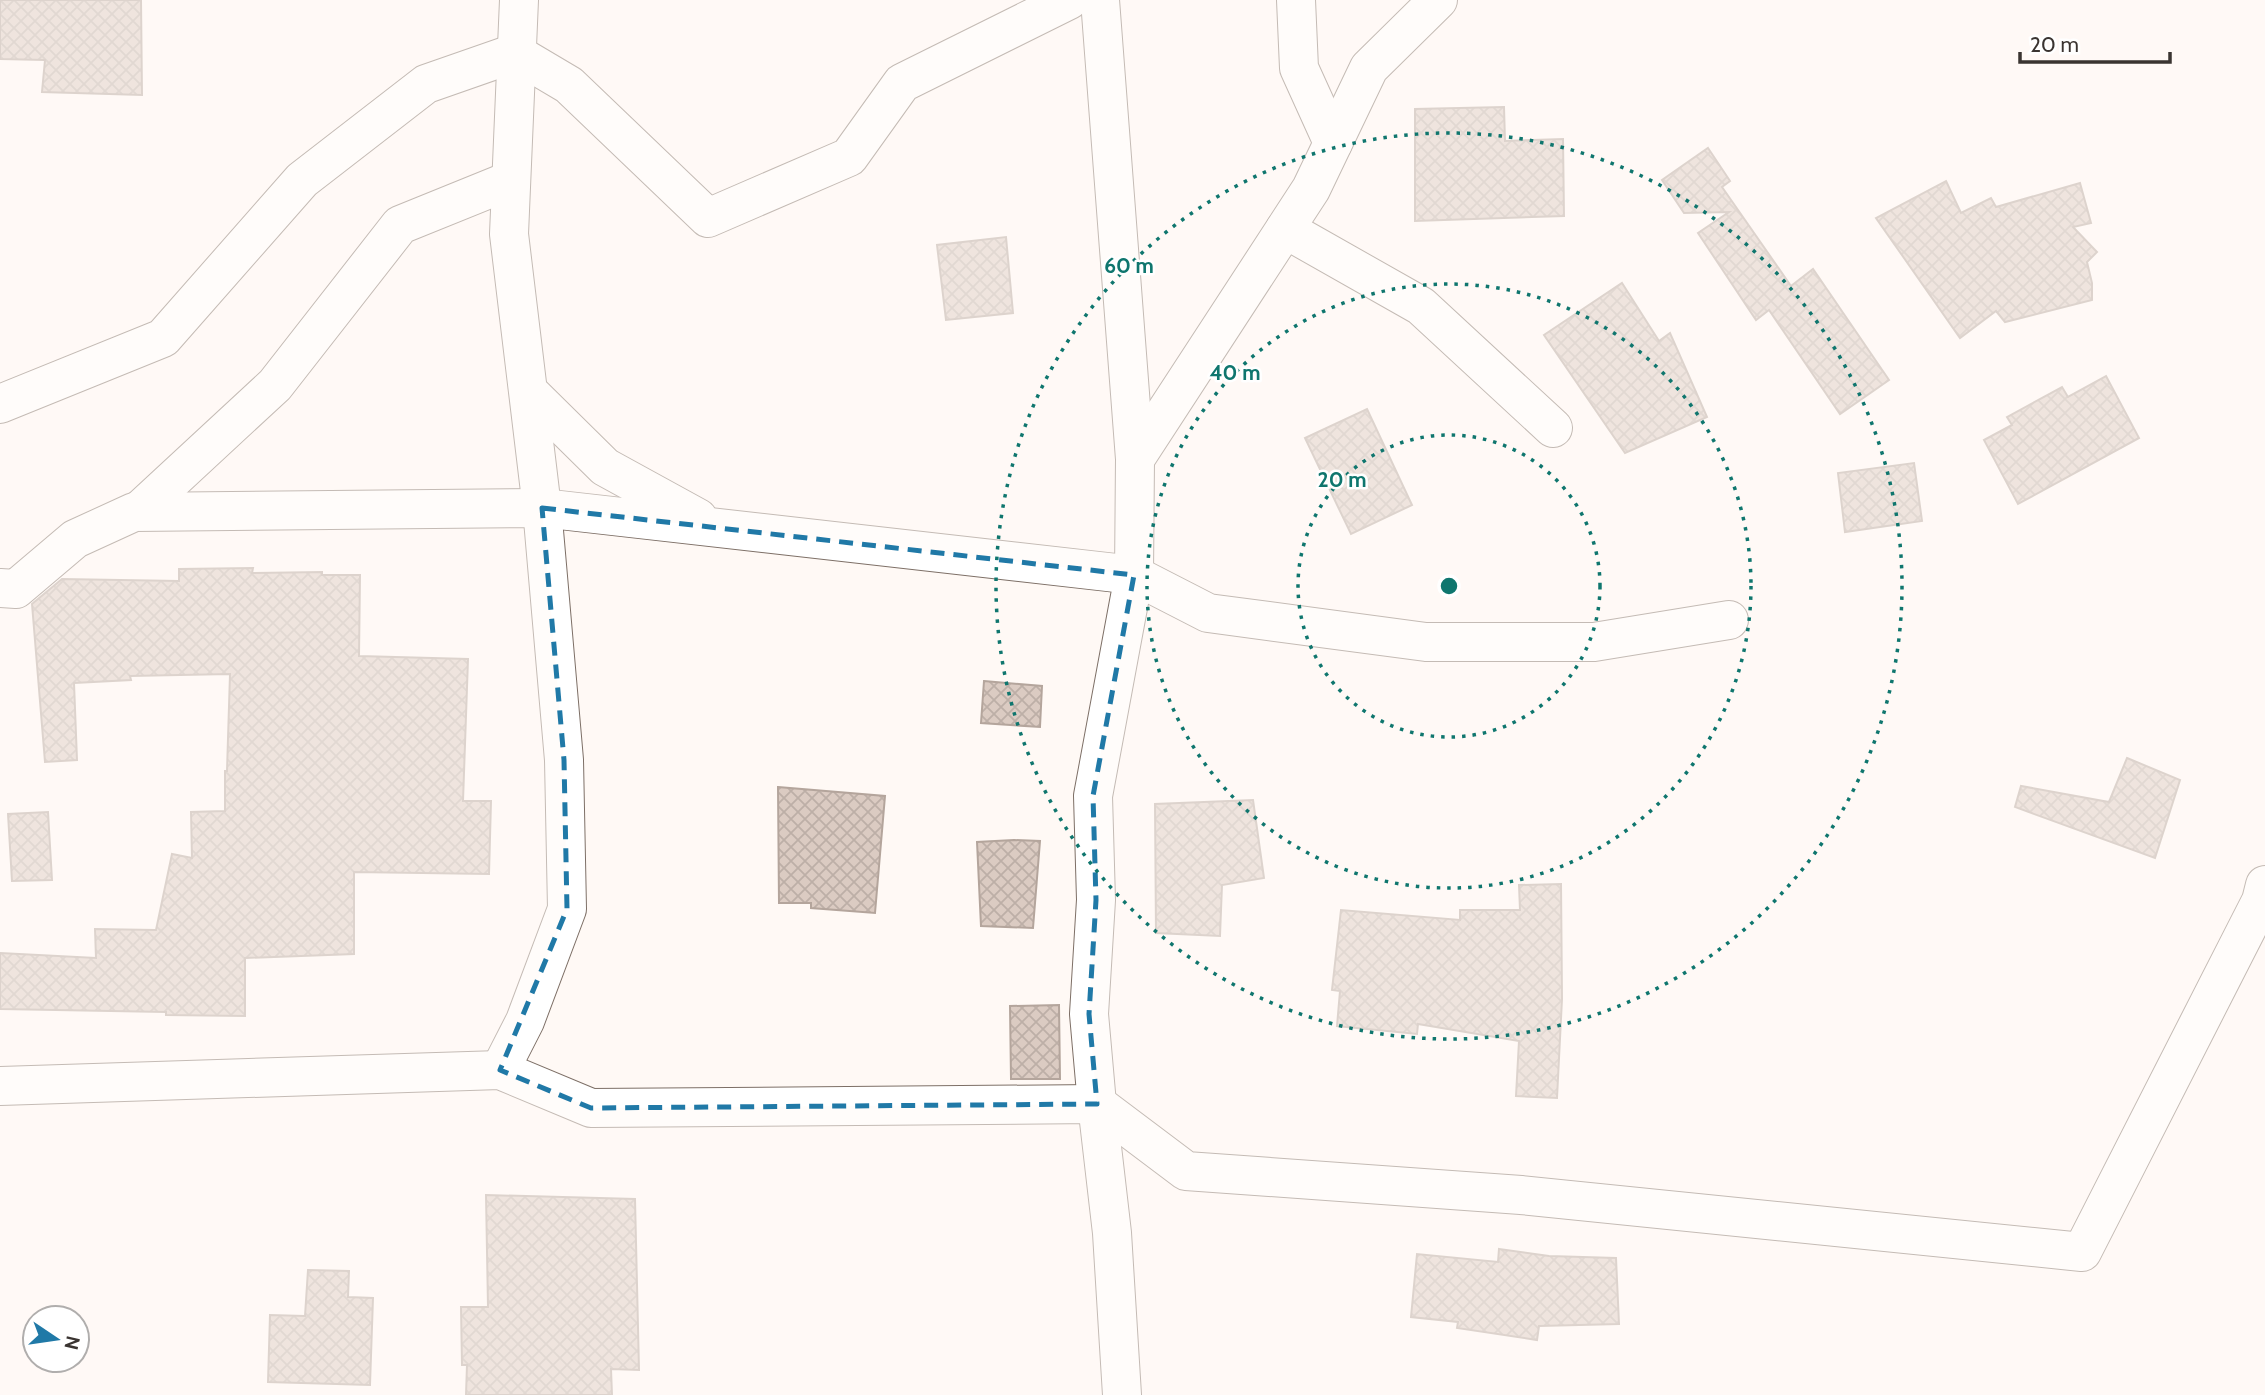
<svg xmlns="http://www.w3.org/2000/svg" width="2265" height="1395" font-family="Cabin,sans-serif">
  <defs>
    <pattern id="building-cross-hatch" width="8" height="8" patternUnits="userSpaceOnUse" patternTransform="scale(1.75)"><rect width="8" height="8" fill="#dbcbc2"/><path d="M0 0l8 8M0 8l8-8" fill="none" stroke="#bdafa7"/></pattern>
  </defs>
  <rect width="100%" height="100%" fill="#fff9f5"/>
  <g fill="url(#building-cross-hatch)" stroke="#b4a59c" stroke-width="2">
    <path d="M0 0H141L142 95 42 92 45 60 0 59Z"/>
    <path d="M1504 107 1505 141 1563 139 1564 216 1415 221V109Z"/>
    <path d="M1708 148 1730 181 1722 187 1791 286 1813 269 1889 380 1840 414 1769 310 1756 320 1698 233 1729 212 1684 213 1662 180Z"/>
    <path d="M1946 181 1961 213 1991 198 1996 207 2080 183 2091 223 2073 227 2097 252 2087 262 2092 283V300L2005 322 1996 311 1960 338 1876 218Z"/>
    <path d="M1006 237 1013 313 946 320 937 245Z"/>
    <path d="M1622 283 1659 341 1670 333 1707 417 1625 453 1544 335Z"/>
    <path d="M2106 376 2139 438 2018 504 1984 440 2012 425 2007 417 2062 387 2068 397Z"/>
    <path d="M1367 409 1412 505 1351 534 1305 438Z"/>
    <path d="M1914 463 1922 521 1845 532 1838 473Z"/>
    <path d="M253 568 252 573 322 572V575H360L359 656 468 659 463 801H491L489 874 354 872V954L245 958V1016L166 1015V1012L0 1009V953L96 958 95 929 156 930 172 854 192 858 191 812 225 811V771H227L230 674 130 676 131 680 74 683 77 760 45 762 32 604 62 579 179 581V569Z"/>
    <path d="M984 681 1042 686 1040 727 981 723Z"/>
    <path d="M2127 758 2180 780 2155 858 2015 807 2021 786 2109 802Z"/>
    <path d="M778 787 885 796 875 913 811 908V903H779Z"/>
    <path d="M1253 800 1264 878 1222 885 1220 936 1156 933 1155 804Z"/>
    <path d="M48 812 52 880 12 881 8 814Z"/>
    <path d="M1014 840 1040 841 1033 928 981 926 977 842Z"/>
    <path d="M1561 884 1562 999 1557 1098 1516 1096 1519 1041 1418 1024 1417 1034 1337 1026 1340 991 1332 990 1341 910 1460 920V910H1520L1519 885Z"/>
    <path d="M1059 1005 1060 1079H1011L1010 1006Z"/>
    <path d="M486 1195 635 1199 639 1370 611 1369 612 1395H466L467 1365H462L461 1307H488Z"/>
    <path d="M1499 1249 1549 1256 1616 1258 1619 1324 1539 1326 1537 1340 1457 1328 1458 1322 1411 1317 1417 1254 1498 1262Z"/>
    <path d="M308 1270 349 1271 348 1297 373 1298 370 1385 268 1382 270 1315 305 1316Z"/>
  </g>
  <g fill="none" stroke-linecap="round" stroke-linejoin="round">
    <g stroke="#7d6f66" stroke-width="40">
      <g id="minor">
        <path d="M1100 0 1135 459 1134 575 1093 796 1096 900 1089 1014 1097 1104 1112 1233 1122 1395"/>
        <path d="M1296 0 1299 68 1333 143"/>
        <path d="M1285 229 1421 306 1553 428"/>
        <path d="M529 392 605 467 698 518"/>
        <path d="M0 404 163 338 302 180 426 84 515 53 569 85 708 218 849 157 902 83 1069 0"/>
        <path d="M1135 459 1311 189 1369 68 1438 0"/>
        <path d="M139 511 275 385 400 225 511 180"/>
        <path d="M0 588 16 589 75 539 134 512 542 508 1134 575 1208 613 1426 642H1594L1729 620"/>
        <path d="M500 1070 525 1021 567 909 564 760 542 508 509 234 519 0"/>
        <path d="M0 1086 500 1070 591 1108 1097 1104 1186 1171 1521 1195 2082 1252 2261 901 2265 885"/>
      </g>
    </g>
    <use href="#minor" stroke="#fff" stroke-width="38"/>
  </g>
  <path d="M0 0H2265V1395H0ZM542 508 1134 575 1093 796 1096 900 1089 1014 1097 1104 591 1108 500 1070 567 909 564 760Z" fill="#fff9f5" fill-opacity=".55" fill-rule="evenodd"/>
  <path fill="none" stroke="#2079a7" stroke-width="5" stroke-dasharray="14 9" stroke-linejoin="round" d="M542 508 1134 575 1093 796 1096 900 1089 1014 1097 1104 591 1108 500 1070 567 909 564 760Z"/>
  <g fill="none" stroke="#0f766e" stroke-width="3.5" stroke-dasharray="3.5 7">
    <circle cx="1449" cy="586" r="151"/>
    <circle cx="1449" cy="586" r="302"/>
    <circle cx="1449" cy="586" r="453"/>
  </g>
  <circle cx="1449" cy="586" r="10" fill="#0f766e" stroke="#fff" stroke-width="3.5"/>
  <g font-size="21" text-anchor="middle" font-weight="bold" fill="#0f766e" stroke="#fff" stroke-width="5" stroke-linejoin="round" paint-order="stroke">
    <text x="1129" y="273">60 m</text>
    <text x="1235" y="380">40 m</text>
    <text x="1342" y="487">20 m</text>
  </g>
  <g transform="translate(56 1339) rotate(103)"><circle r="33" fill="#ffffff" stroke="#b0aead" stroke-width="2"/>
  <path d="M0-5L12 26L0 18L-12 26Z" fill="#2079a7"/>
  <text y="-10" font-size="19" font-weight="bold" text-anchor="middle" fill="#3a3431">N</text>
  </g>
  <path d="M2020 52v10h150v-10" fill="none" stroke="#3a3431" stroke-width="3.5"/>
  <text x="2030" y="52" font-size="21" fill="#3a3431" stroke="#ffffff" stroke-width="5" paint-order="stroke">20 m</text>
</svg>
